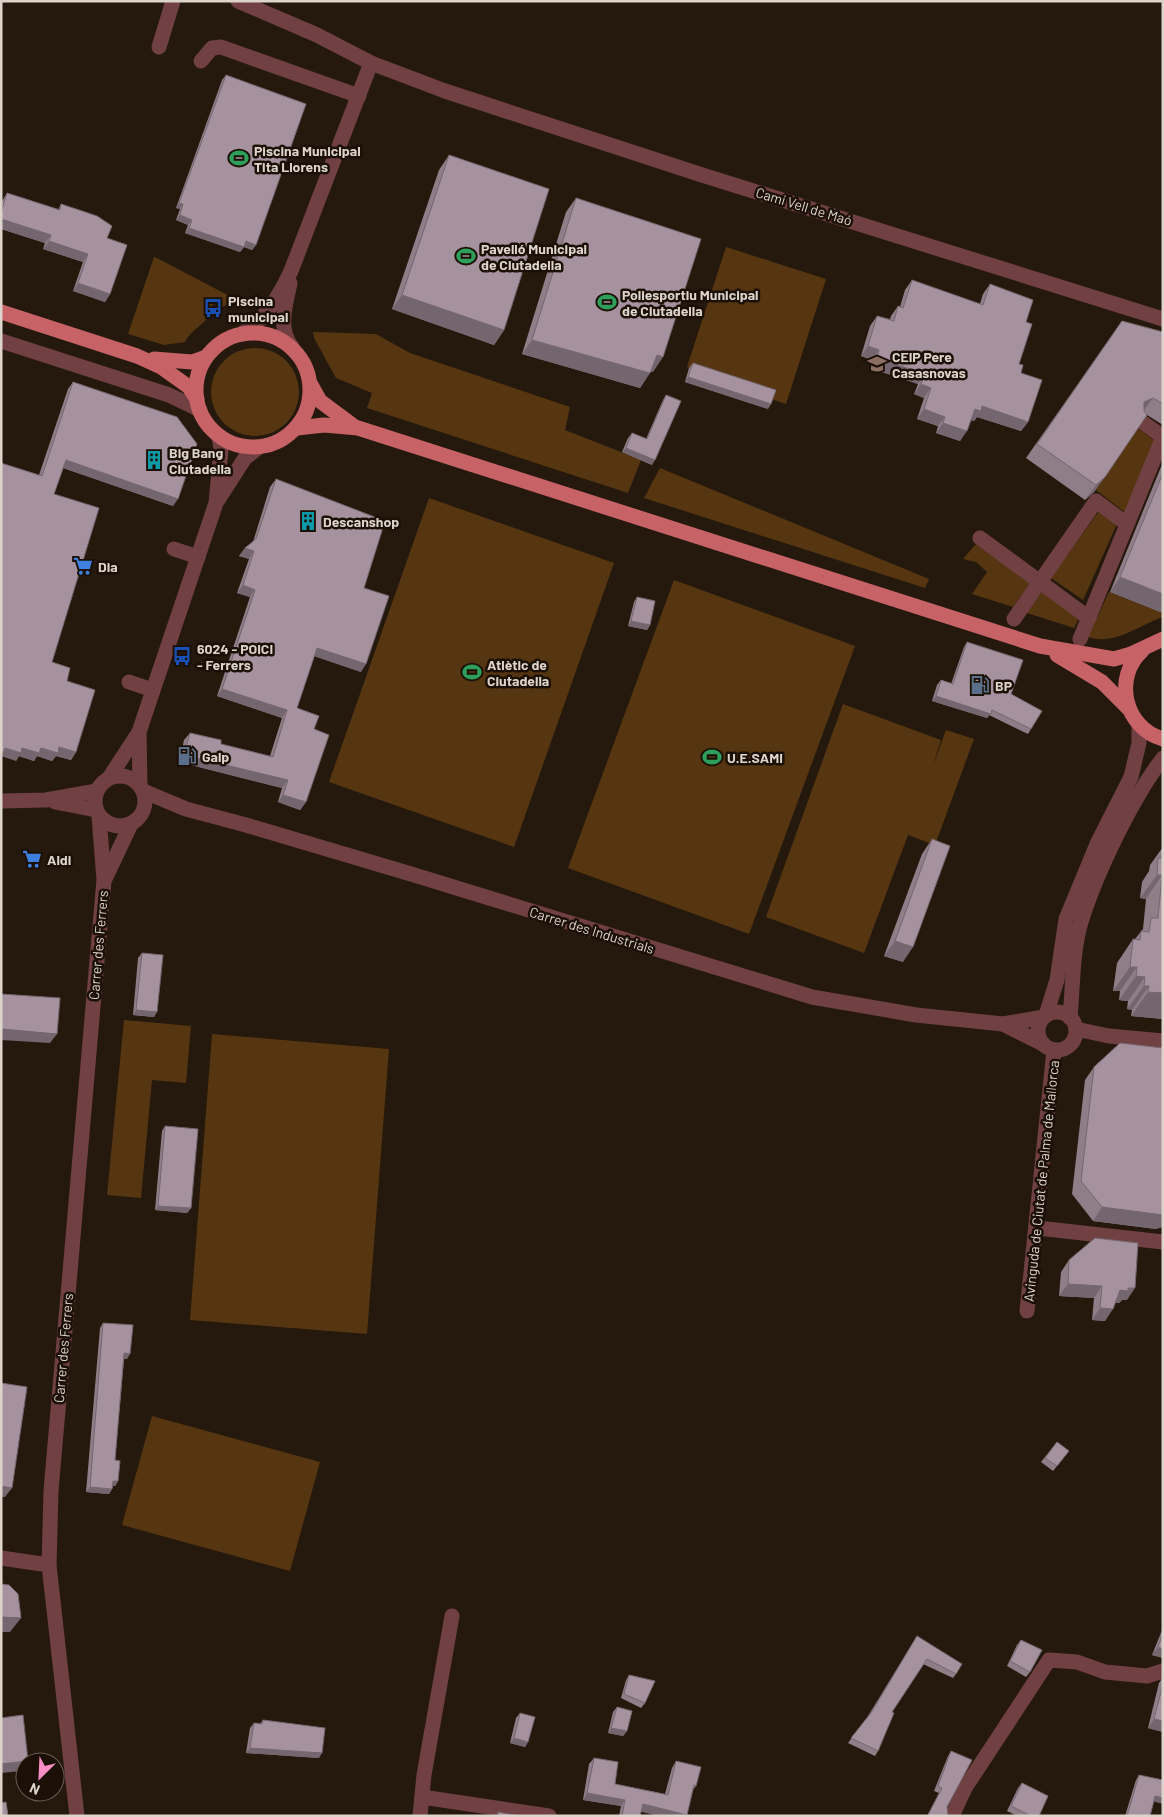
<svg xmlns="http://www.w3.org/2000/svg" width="1164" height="1817" font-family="Barlow,sans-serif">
  <rect width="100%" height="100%" fill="#25190d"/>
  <g fill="#563610">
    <path d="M726 247 826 279 786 404 771 399 772 395 687 367Z"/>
    <path d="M154 257H155L237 300 222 307 217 301 205 311 209 316C202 326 189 332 185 342L164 345 128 334Z"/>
    <path d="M313 332 376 334 410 353 570 407 565 430 641 460 628 493 367 408 372 393 336 378 314 338Z"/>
    <circle cx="255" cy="392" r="44"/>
    <path d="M1137 428 1155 441 1126 513 1096 490Z"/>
    <path d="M660 468 929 579 925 588 644 498Z"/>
    <path d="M429 498 614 563 514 847 329 782Z"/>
    <path d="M1099 511 1117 524 1083 600 1051 578Z"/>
    <path d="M976 544 1030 583 1013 607 972 594 987 572 976 562 963 559Z"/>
    <path d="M674 580 855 646 749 934 568 868Z"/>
    <path d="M1043 591 1080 616 1074 628 1027 613Z"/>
    <path d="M1109 592 1163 613V617C1139 625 1115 646 1088 637Z"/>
    <path d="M843 704 941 740 933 766 946 730 974 739 935 845 908 835 864 953 766 917Z"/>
    <path d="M124 1020 191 1026 186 1083 152 1080 141 1198 107 1195Z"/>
    <path d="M212 1034 389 1049 367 1334 190 1320Z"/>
    <path d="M152 1416 320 1462 290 1571 122 1525Z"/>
  </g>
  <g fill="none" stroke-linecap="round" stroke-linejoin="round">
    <g stroke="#714042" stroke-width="15">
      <path d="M238 1 317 35 371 63 445 91 699 174 1163 319"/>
      <path d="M159 47 173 1"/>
      <path d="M201 61 212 48 221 47 359 96"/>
      <path d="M290 283C286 304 277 328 292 347"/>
      <path d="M241 334C265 321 280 295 291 271L371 63"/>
      <path d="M1 341 169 395 200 410"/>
      <path d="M218 500 245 458 259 447"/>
      <path d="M980 538 1089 618"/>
      <path d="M174 549 198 557"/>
      <path d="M1014 619 1096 501 1127 524"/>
      <path d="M1080 639 1163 437 1142 422"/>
      <path d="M129 682 153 690"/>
      <path d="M139 732 140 786"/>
      <circle cx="120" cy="801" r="25"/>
      <path d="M109 778 139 732 216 503 221 450 219 436"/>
      <path d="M143 791 186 809 246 825 411 874 812 997 916 1015 1003 1024 1044 1017"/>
      <path d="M1 801 46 800 97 791"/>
      <path d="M55 802 96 810"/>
      <path d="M105 879 131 824"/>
      <circle cx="1057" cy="1031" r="19"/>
      <path d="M1046 1015 1057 980 1066 919 1097 844 1131 777 1139 743V724"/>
      <path d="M1070 1018C1073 986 1072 953 1081 922 1096 874 1132 798 1163 758"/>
      <path d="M1003 1024 1043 1044"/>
      <path d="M1076 1029 1109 1036 1163 1041"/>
      <path d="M1038 1228 1163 1242"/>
      <path d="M1027 1311 1054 1050"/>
      <path d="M1 1558 49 1565"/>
      <path d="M422 1797 549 1816"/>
      <path d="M77 1816 49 1565 51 1491 104 880 99 816"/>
      <path d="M420 1816 424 1775 452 1616"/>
      <path d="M952 1816 965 1788 1049 1660 1077 1662 1105 1672 1147 1676 1163 1671"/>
    </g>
    <g stroke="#c76267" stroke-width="15">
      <path d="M1 312 137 356 161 367 189 387 197 399"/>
      <circle cx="253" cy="390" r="57"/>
      <path d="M154 359 192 362 206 357"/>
      <path d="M311 385 320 401 355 427"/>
      <path d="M297 428 324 425 358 428 1040 646 1114 659 1131 654 1163 639"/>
      <path d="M1142 651C1113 677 1124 728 1163 739"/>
      <path d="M1057 655 1102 682 1128 708"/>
    </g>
  </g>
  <g fill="#8f7e88">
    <path d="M226 75 256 245 252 250 244 247 240 252 185 233 188 225 176 220 180 209 176 208 222 80Z"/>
    <path d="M449 155 504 330 494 345 392 309 439 170Z"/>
    <path d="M7 193 58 210 61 204 107 238 110 294 105 302 73 291 83 262 43 249 45 243 1 229V203Z"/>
    <path d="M576 198 653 372 651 371 640 388 522 354 566 212Z"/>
    <path d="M912 280 980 304 983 294 990 284 1026 322 1019 364 1021 373 1028 422 1021 431 977 417 974 421 971 420 960 441 936 433 938 426 917 419 924 398 914 394 918 384 870 368 872 360 861 356 870 326 877 316 890 319 891 316 898 306 900 307 905 290Z"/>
    <path d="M1122 321 1163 332V425L1147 415 1094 492 1085 500 1026 458Z"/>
    <path d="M693 363 768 409 685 382 689 368Z"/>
    <path d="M73 382 173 506 63 468 54 494 52 662 67 681 76 752 71 760 56 756 52 761 37 756 34 761 19 756 16 761 39 475 68 389Z"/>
    <path d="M666 395 652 465 622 452 628 438 632 433 646 439 663 400Z"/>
    <path d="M1163 462V613L1110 592Z"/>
    <path d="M276 479 364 588 361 672 314 656 297 708 314 729 306 802 300 810 278 802 282 788 179 762 184 740 190 733 221 744 270 756 282 718 217 696 250 597 237 593 249 559 239 556 245 548 253 542 270 487Z"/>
    <path d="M637 597 650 625 647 630 628 626 634 602Z"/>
    <path d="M967 642 1011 694 1031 729 1028 734 989 715 987 718 932 701 937 685 941 680 951 684 964 647Z"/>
    <path d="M932 839 903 962 884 956 922 854Z"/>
    <path d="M1163 847V1019L1131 1016 1132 1010 1127 1009 1128 1001 1119 1000 1120 991H1113L1117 963 1133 939H1135L1143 929 1146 899 1140 898 1142 882 1149 871 1150 865Z"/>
    <path d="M142 953 154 1017 133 1015 138 958Z"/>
    <path d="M1163 1048V1226L1162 1227 1156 1229 1093 1221 1072 1194 1085 1080 1094 1067Z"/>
    <path d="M165 1126 191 1208 187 1213 155 1210 162 1131Z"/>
    <path d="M1069 1260 1127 1300H1122L1119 1303 1115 1302 1105 1321 1092 1320 1094 1298 1059 1296 1061 1272Z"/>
    <path d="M103 1323 127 1359H124L115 1460 118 1481 115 1486H113L112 1489 109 1494 86 1492 100 1328Z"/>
    <path d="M1057 1442 1069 1451 1053 1471 1041 1462Z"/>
    <path d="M1163 1628V1658L1152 1655Z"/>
    <path d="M917 1636 956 1674 953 1678 923 1664 892 1712 878 1751 875 1756 848 1743 868 1716Z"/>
    <path d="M1021 1640 1030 1672 1026 1677 1007 1666 1017 1645Z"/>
    <path d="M629 1675 645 1703 641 1708 621 1698 626 1680Z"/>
    <path d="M1163 1677V1732L1148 1728 1159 1683Z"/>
    <path d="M617 1707 627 1731 623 1736 608 1733 613 1712Z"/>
    <path d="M520 1713 528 1742 525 1747 510 1743 516 1718Z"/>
    <path d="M263 1720 319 1758 246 1753 250 1728 254 1723 260 1724Z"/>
    <path d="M951 1751 947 1807 948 1816H927L939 1793 934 1791 948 1756Z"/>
    <path d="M594 1758 615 1784 665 1794 672 1768 676 1761 696 1786 692 1791 686 1816H659L641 1811 640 1816H619L621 1806 583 1800 589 1764Z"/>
    <path d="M1139 1775 1154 1802 1150 1816H1125L1136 1780Z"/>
    <path d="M1022 1783 1039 1816H1017L1007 1811 1018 1788Z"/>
  </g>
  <g fill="#74666f">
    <path d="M179 203 183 204 180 209 176 208Z"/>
    <path d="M180 215 192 220 188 225 176 220Z"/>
    <path d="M1 219 51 235 45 243 1 229Z"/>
    <path d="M189 228 244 247 240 252 185 233Z"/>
    <path d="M49 241 88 254 83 262 43 249Z"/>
    <path d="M246 241 256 245 252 250 242 246Z"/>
    <path d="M78 283 110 294 105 302 73 291Z"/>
    <path d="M402 295 504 330 494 345 392 309Z"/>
    <path d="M532 340 650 373 640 388 522 354Z"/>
    <path d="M868 346 879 350 872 360 861 356Z"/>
    <path d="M657 355 663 357 653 372 646 370Z"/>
    <path d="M877 358 925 374 918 384 870 368Z"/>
    <path d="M688 377 771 404 768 409 685 382Z"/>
    <path d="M921 384 931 388 924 398 914 394Z"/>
    <path d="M1153 398 1142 413 1144 402Z"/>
    <path d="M982 406 1028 422 1021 431 977 417 974 421 968 419 975 409Z"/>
    <path d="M924 409 945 417 938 426 917 419Z"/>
    <path d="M943 423 967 431 960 441 936 433Z"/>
    <path d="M626 448 655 460 652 465 622 452Z"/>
    <path d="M66 460 178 499 173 506 61 467Z"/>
    <path d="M1105 477 1094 492 1085 500 1096 485Z"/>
    <path d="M245 548 254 551 249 559 239 556Z"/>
    <path d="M1120 577 1163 594V613L1110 592Z"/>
    <path d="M243 585 255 590 250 597 237 593Z"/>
    <path d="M631 621 650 625 647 630 628 626Z"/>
    <path d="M317 648 366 664 361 672 312 655Z"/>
    <path d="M222 689 287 710 282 718 217 696Z"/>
    <path d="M936 696 991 714 987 718 932 701Z"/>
    <path d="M59 747 76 752 71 760 56 756 52 761 37 756 34 761 19 756 16 761 1 756V753L5 748Z"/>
    <path d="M184 755 288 780 282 788 179 762Z"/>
    <path d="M283 795 306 802 300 810 278 802Z"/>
    <path d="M1157 875H1162L1146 899 1140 898Z"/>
    <path d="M895 941 913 947 903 962 884 956Z"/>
    <path d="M1130 967H1137L1120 991H1113Z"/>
    <path d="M1136 976 1145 977 1128 1001 1119 1000Z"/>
    <path d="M1144 986H1149L1132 1010 1127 1009Z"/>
    <path d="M1148 992 1163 993V1019L1131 1016Z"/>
    <path d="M136 1010 157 1012 154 1017 133 1015Z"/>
    <path d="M1 1029 57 1034 50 1043 1 1040Z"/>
    <path d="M158 1206 191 1208 187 1213 155 1210Z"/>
    <path d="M1102 1207 1163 1215V1226L1162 1227 1156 1229 1093 1221Z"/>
    <path d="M1068 1284 1102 1286 1094 1298 1059 1296Z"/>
    <path d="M1128 1288H1135L1127 1300H1122L1119 1303 1111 1302 1120 1290Z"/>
    <path d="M1100 1308 1113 1309 1105 1321 1092 1320Z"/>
    <path d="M124 1353 130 1354 127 1359 121 1358Z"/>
    <path d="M113 1481H118L115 1486H110Z"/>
    <path d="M1 1486 12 1488 5 1497H1Z"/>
    <path d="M90 1487 112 1489 109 1494 86 1492Z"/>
    <path d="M1 1617 21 1618 10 1632H1Z"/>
    <path d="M1158 1647 1163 1649V1658L1152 1655Z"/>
    <path d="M1154 1719 1163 1721V1732L1148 1728Z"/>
    <path d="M611 1728 627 1731 623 1736 608 1733Z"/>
    <path d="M514 1738 528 1742 525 1747 510 1743Z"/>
    <path d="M250 1748 322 1753 319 1758 246 1753Z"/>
    <path d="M28 1761 27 1762H25V1765L21 1771 1 1773V1764Z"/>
    <path d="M587 1793 625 1800 621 1806 583 1800Z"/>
    <path d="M1155 1796 1163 1798V1804L1152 1801Z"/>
    <path d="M643 1804 687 1815 659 1816 638 1811Z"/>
  </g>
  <g fill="#a6929e" stroke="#74666f">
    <path d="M226 75 306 104 256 245 246 241 244 247 189 228 192 220 180 215 183 204 179 203Z"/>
    <path d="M449 155 549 189 504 330 402 295Z"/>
    <path d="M7 193 60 210 61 204 97 216 112 226 107 238 127 245 110 294 78 283 88 254 49 241 51 235 1 219V213Z"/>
    <path d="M576 198 701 239 663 357 657 355 650 373 532 340Z"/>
    <path d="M912 280 983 305 990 284 1033 300 1026 322 1032 324 1019 364 1023 365 1021 373 1042 380 1028 422 982 406 981 411 975 409 967 431 943 423 945 417 924 409 931 388 921 384 925 374 877 358 879 350 868 346 877 316 894 321 898 306 903 308Z"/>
    <path d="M1122 321 1163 332V404L1153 398 1144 402V411L1147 415 1105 477 1096 485 1037 444Z"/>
    <path d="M693 363 776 390 771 404 688 377Z"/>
    <path d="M73 382 177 417 197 444 178 499 66 460 54 494 99 508 52 662 70 668 67 681 95 690 76 752 59 747 58 753 41 748 39 753 22 748 21 753 5 748 3 753H1V463L42 476Z"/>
    <path d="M666 395 681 401 655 460 626 448 632 433 647 439Z"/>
    <path d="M1163 473V594L1120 577Z"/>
    <path d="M276 479 385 521 364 588 389 596 366 664 317 648 297 708 319 716 314 729 329 735 306 802 283 795 288 780 184 755 190 733 221 740V744L273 757 287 710 222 689 255 590 243 585 254 551 245 548 256 539Z"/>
    <path d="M637 597 655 601 650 625 631 621Z"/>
    <path d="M967 642 1023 660 1011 694 1042 711 1031 729 992 710 991 714 936 696 941 680 953 684Z"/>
    <path d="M932 839 950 846 913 947 895 941Z"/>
    <path d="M1158 858H1163V993L1148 992 1149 986H1144L1145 977 1136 976 1137 967H1130L1133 939 1140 940 1141 931 1149 932 1151 918H1158L1162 875H1157Z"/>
    <path d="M142 953 163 955 157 1012 136 1010Z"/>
    <path d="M1 994 60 998 57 1034 1 1029Z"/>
    <path d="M1120 1043 1163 1048V1215L1102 1207 1081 1181 1094 1067Z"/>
    <path d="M165 1126 198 1129 191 1208 158 1206Z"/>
    <path d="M1095 1238 1138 1243 1135 1288H1128V1291L1120 1290 1113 1309 1100 1308 1102 1286 1068 1284 1069 1260Z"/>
    <path d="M103 1323 133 1325 130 1354 124 1353 115 1460 120 1461 118 1481H113L112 1489 90 1487Z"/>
    <path d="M1 1383 27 1387 12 1488 1 1486Z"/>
    <path d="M1057 1442 1069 1451 1057 1466 1045 1458Z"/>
    <path d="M1 1584 9 1585 18 1594 21 1618 1 1617Z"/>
    <path d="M1163 1633V1649L1158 1647Z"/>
    <path d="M917 1636 962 1664 956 1674 927 1659 892 1712 894 1713 878 1751 851 1738 871 1713Z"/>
    <path d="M1021 1640 1042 1650 1030 1672 1010 1661Z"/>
    <path d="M629 1675 655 1681 645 1703 624 1694Z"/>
    <path d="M1163 1684V1721L1154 1719Z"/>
    <path d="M617 1707 632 1711 627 1731 611 1728Z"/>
    <path d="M520 1713 535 1717 528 1742 514 1738Z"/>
    <path d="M23 1715 28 1761 1 1764V1718Z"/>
    <path d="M263 1720 325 1728 322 1753 250 1748 254 1723 262 1724Z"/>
    <path d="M951 1751 972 1760 947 1807 948 1816H931L928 1815 942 1788 938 1786Z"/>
    <path d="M594 1758 618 1762 615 1784 668 1795 676 1761 701 1767 696 1786 694 1785 687 1815 643 1804 640 1816H622L625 1800 587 1793Z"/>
    <path d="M1139 1775 1163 1780V1798L1155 1796 1150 1816H1127Z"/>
    <path d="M1022 1783 1048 1796 1039 1816H1031L1011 1806Z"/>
    <path d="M6 1802 8 1816H1V1803Z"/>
    <path d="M498 1812 520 1816H498Z"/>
  </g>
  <defs>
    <g id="stadium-bare" transform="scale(1.5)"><path d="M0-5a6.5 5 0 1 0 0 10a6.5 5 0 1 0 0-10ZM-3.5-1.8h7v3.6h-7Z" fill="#2e9e5b" stroke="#1b1005" stroke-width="2.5" paint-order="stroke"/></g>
    <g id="bus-bare" transform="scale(1.5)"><path d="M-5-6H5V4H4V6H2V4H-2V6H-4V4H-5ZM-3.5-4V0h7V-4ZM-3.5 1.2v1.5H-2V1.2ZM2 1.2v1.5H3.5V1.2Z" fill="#1a4fb4" stroke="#1b1005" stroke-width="2.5" paint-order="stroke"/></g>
    <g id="school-bare" transform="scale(1.5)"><path d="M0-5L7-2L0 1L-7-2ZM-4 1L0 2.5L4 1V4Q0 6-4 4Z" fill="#8d6e63" stroke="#1b1005" stroke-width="2.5" paint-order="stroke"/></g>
    <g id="building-bare" transform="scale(1.5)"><path d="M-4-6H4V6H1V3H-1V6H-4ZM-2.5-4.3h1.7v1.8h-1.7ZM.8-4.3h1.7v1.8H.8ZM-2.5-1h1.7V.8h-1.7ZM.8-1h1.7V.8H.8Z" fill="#0f9aa8" stroke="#1b1005" stroke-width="2.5" paint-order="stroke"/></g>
    <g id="supermarket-bare" transform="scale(1.5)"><path d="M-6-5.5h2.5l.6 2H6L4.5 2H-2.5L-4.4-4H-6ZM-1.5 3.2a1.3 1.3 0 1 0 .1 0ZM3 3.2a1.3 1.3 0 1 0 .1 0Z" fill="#3f7fe0" stroke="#1b1005" stroke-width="2.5" paint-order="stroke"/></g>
    <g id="fuel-bare" transform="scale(1.5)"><path d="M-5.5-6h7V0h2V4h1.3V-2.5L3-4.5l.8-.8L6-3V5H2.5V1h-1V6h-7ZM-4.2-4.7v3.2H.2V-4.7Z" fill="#5c6f8a" stroke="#1b1005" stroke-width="2.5" paint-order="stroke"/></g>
  </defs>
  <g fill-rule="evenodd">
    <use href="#stadium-bare" x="239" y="158"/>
    <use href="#stadium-bare" x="466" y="256"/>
    <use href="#stadium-bare" x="607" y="302"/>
    <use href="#bus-bare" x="213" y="308"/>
    <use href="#school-bare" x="877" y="364"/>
    <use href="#building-bare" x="154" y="460"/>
    <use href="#building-bare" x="308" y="521"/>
    <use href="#supermarket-bare" x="83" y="566"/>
    <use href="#bus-bare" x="182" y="656"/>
    <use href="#stadium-bare" x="472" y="672"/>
    <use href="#fuel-bare" x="980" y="685"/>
    <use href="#fuel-bare" x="187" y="756"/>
    <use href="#stadium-bare" x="712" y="757"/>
    <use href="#supermarket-bare" x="32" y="859"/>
  </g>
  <g text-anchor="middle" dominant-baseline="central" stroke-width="5" stroke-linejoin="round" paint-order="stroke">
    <g font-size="14" font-weight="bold" fill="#ddd4cc" stroke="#1b1005" text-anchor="start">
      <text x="254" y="150">Piscina Municipal<tspan x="254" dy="16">Tita Llorens</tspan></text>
      <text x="481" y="248">Pavelló Municipal<tspan x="481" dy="16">de Ciutadella</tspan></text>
      <text x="622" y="294">Poliesportiu Municipal<tspan x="622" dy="16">de Ciutadella</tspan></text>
      <text x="228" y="300">Piscina<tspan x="228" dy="16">municipal</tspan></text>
      <text x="892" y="356">CEIP Pere<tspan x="892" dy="16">Casasnovas</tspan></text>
      <text x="169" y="452">Big Bang<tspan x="169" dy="16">Ciutadella</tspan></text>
      <text x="323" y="521">Descanshop</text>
      <text x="98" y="566">Dia</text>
      <text x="197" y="648">6024 - POICI<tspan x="197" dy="16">- Ferrers</tspan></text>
      <text x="487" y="664">Atlètic de<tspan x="487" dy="16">Ciutadella</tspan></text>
      <text x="995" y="685">BP</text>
      <text x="202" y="756">Galp</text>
      <text x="727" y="757">U.E.SAMI</text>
      <text x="47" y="859">Aldi</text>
    </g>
    <g font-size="14" fill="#ddd4cc" stroke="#1b1005">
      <text transform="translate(804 206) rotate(17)">Camí Vell de Maó</text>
      <text transform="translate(592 930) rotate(17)">Carrer des Industrials</text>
      <text transform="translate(98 945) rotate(-85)">Carrer des Ferrers</text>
      <text transform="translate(1041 1181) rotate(-84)">Avinguda de Ciutat de Palma de Mallorca</text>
      <text transform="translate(63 1348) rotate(-85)">Carrer des Ferrers</text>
    </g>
  </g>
  <rect width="1164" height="1817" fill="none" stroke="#ddd4cc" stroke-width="5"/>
  <g transform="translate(40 1777) rotate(204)"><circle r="24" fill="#1b1005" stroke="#695e55"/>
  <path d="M0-4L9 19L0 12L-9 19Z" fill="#fa8fc8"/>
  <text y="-8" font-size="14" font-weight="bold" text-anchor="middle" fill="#ddd4cc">N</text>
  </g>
</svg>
